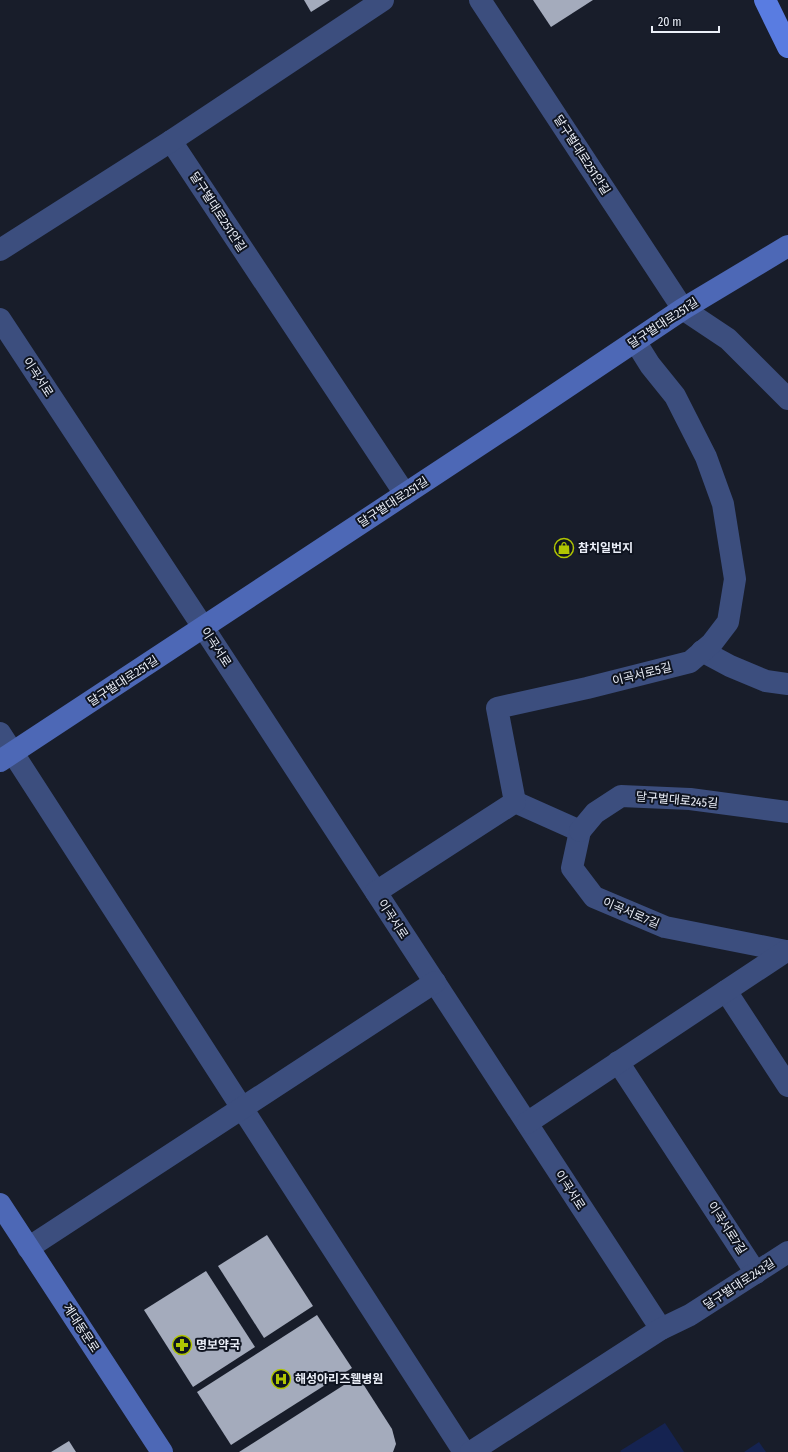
<svg xmlns="http://www.w3.org/2000/svg" width="788" height="1452" font-family="'Fira Sans Condensed','Noto Sans KR',sans-serif">
  <rect width="100%" height="100%" fill="#181d2a"/>
  <g fill="#152351">
    <path d="M665 1423 684 1452H621L620 1451Z"/>
    <path d="M759 1442 766 1452H744Z"/>
  </g>
  <g fill="#a4abbc">
    <path d="M304 0H330L311 12Z"/>
    <path d="M533 0H593L551 27Z"/>
    <path d="M267 1235 313 1306 264 1338 218 1266Z"/>
    <path d="M206 1271 255 1347 193 1387 144 1310Z"/>
    <path d="M317 1315 352 1368 231 1445 197 1392Z"/>
    <path d="M358 1376 392 1429 396 1444 393 1452H239Z"/>
    <path d="M69 1441 76 1452H51Z"/>
  </g>
  <g fill="none" stroke-linecap="round" stroke-linejoin="round">
    <g stroke="#3c4e7e" stroke-width="22">
      <path d="M480 0 683 309 728 339 788 399"/>
      <path d="M171 141 405 494"/>
      <path d="M0 250 171 141 383 0"/>
      <path d="M0 319 203 627 661 1329"/>
      <path d="M702 651 730 666 766 681 788 684"/>
      <path d="M0 733 464 1452"/>
      <path d="M515 802 580 831"/>
      <path d="M580 831 572 868 594 897 665 927 786 951"/>
      <path d="M580 831 595 813 621 796 690 799 788 812"/>
      <path d="M376 892 515 802 497 708 587 688 690 662 712 643 728 622 735 579 723 504 706 457 675 396 650 365 635 341"/>
      <path d="M726 991 788 1086"/>
      <path d="M618 1062 756 1273"/>
      <path d="M527 1123 786 951H788"/>
      <path d="M28 1248 435 982"/>
      <path d="M471 1452 661 1329 690 1315 788 1252"/>
    </g>
    <g stroke="#4d68b6" stroke-width="22">
      <path d="M0 761 519 419 683 309 788 246"/>
      <path d="M0 1204 162 1452"/>
    </g>
    <path stroke="#597ce1" stroke-width="22" d="M765 0 788 47"/>
  </g>
  <defs>
    <g id="shop-ring" transform="scale(1)"><circle r="9.5" fill="#0f1420" stroke="#b0c502" stroke-width="1.5"/><path d="M-5-2.5h2.3a2.7 3.5 0 0 1 5.4 0H5L5.5 6h-11ZM-1.5-2.5h3a1.5 2.3 0 0 0-3 0Z" fill="#b0c502"/></g>
    <g id="pharmacy-ring" transform="scale(1)"><circle r="9.5" fill="#0f1420" stroke="#b0c502" stroke-width="1.5"/><path d="M-2-6h4v4h4v4h-4v4h-4v-4h-4v-4h4Z" fill="#b0c502"/></g>
    <g id="hospital-ring" transform="scale(1)"><circle r="9.5" fill="#0f1420" stroke="#b0c502" stroke-width="1.5"/><path d="M-5-5h3v3.5h4V-5h3V5h-3V1.5h-4V5h-3Z" fill="#b0c502"/></g>
  </defs>
  <g fill-rule="evenodd">
    <use href="#shop-ring" x="564" y="548"/>
    <use href="#pharmacy-ring" x="182" y="1345"/>
    <use href="#hospital-ring" x="281" y="1379"/>
  </g>
  <g text-anchor="middle" dominant-baseline="central" stroke-width="4" stroke-linejoin="round" paint-order="stroke">
    <g font-size="12" fill="#ebeff8" stroke="#0f1420">
      <text transform="translate(582 155) rotate(57)">달구벌대로251안길</text>
      <text transform="translate(218 212) rotate(57)">달구벌대로251안길</text>
      <text transform="translate(663 323) rotate(-33)">달구벌대로251길</text>
      <text transform="translate(38 377) rotate(57)">이곡서로</text>
      <text transform="translate(393 502) rotate(-33)">달구벌대로251길</text>
      <text transform="translate(216 647) rotate(57)">이곡서로</text>
      <text transform="translate(642 674) rotate(-14)">이곡서로5길</text>
      <text transform="translate(123 681) rotate(-33)">달구벌대로251길</text>
      <text transform="translate(677 800) rotate(5)">달구벌대로245길</text>
      <text transform="translate(631 913) rotate(23)">이곡서로7길</text>
      <text transform="translate(393 919) rotate(57)">이곡서로</text>
      <text transform="translate(570 1190) rotate(57)">이곡서로</text>
      <text transform="translate(727 1228) rotate(57)">이곡서로7길</text>
      <text transform="translate(739 1284) rotate(-33)">달구벌대로243길</text>
      <text transform="translate(81 1328) rotate(57)">계대동문로</text>
    </g>
    <g font-size="12" font-weight="bold" fill="#ebeff8" stroke="#0f1420" text-anchor="start">
      <text x="578" y="548">참치일번지</text>
      <text x="196" y="1345">명보약국</text>
      <text x="295" y="1379">해성아리즈웰병원</text>
    </g>
  </g>
  <path d="M652 26v6h67v-6" fill="none" stroke="#ebeff8" stroke-width="2"/>
  <text x="658" y="26" font-size="12" fill="#ebeff8" stroke="#0f1420" stroke-width="3" paint-order="stroke">20 m</text>
</svg>
